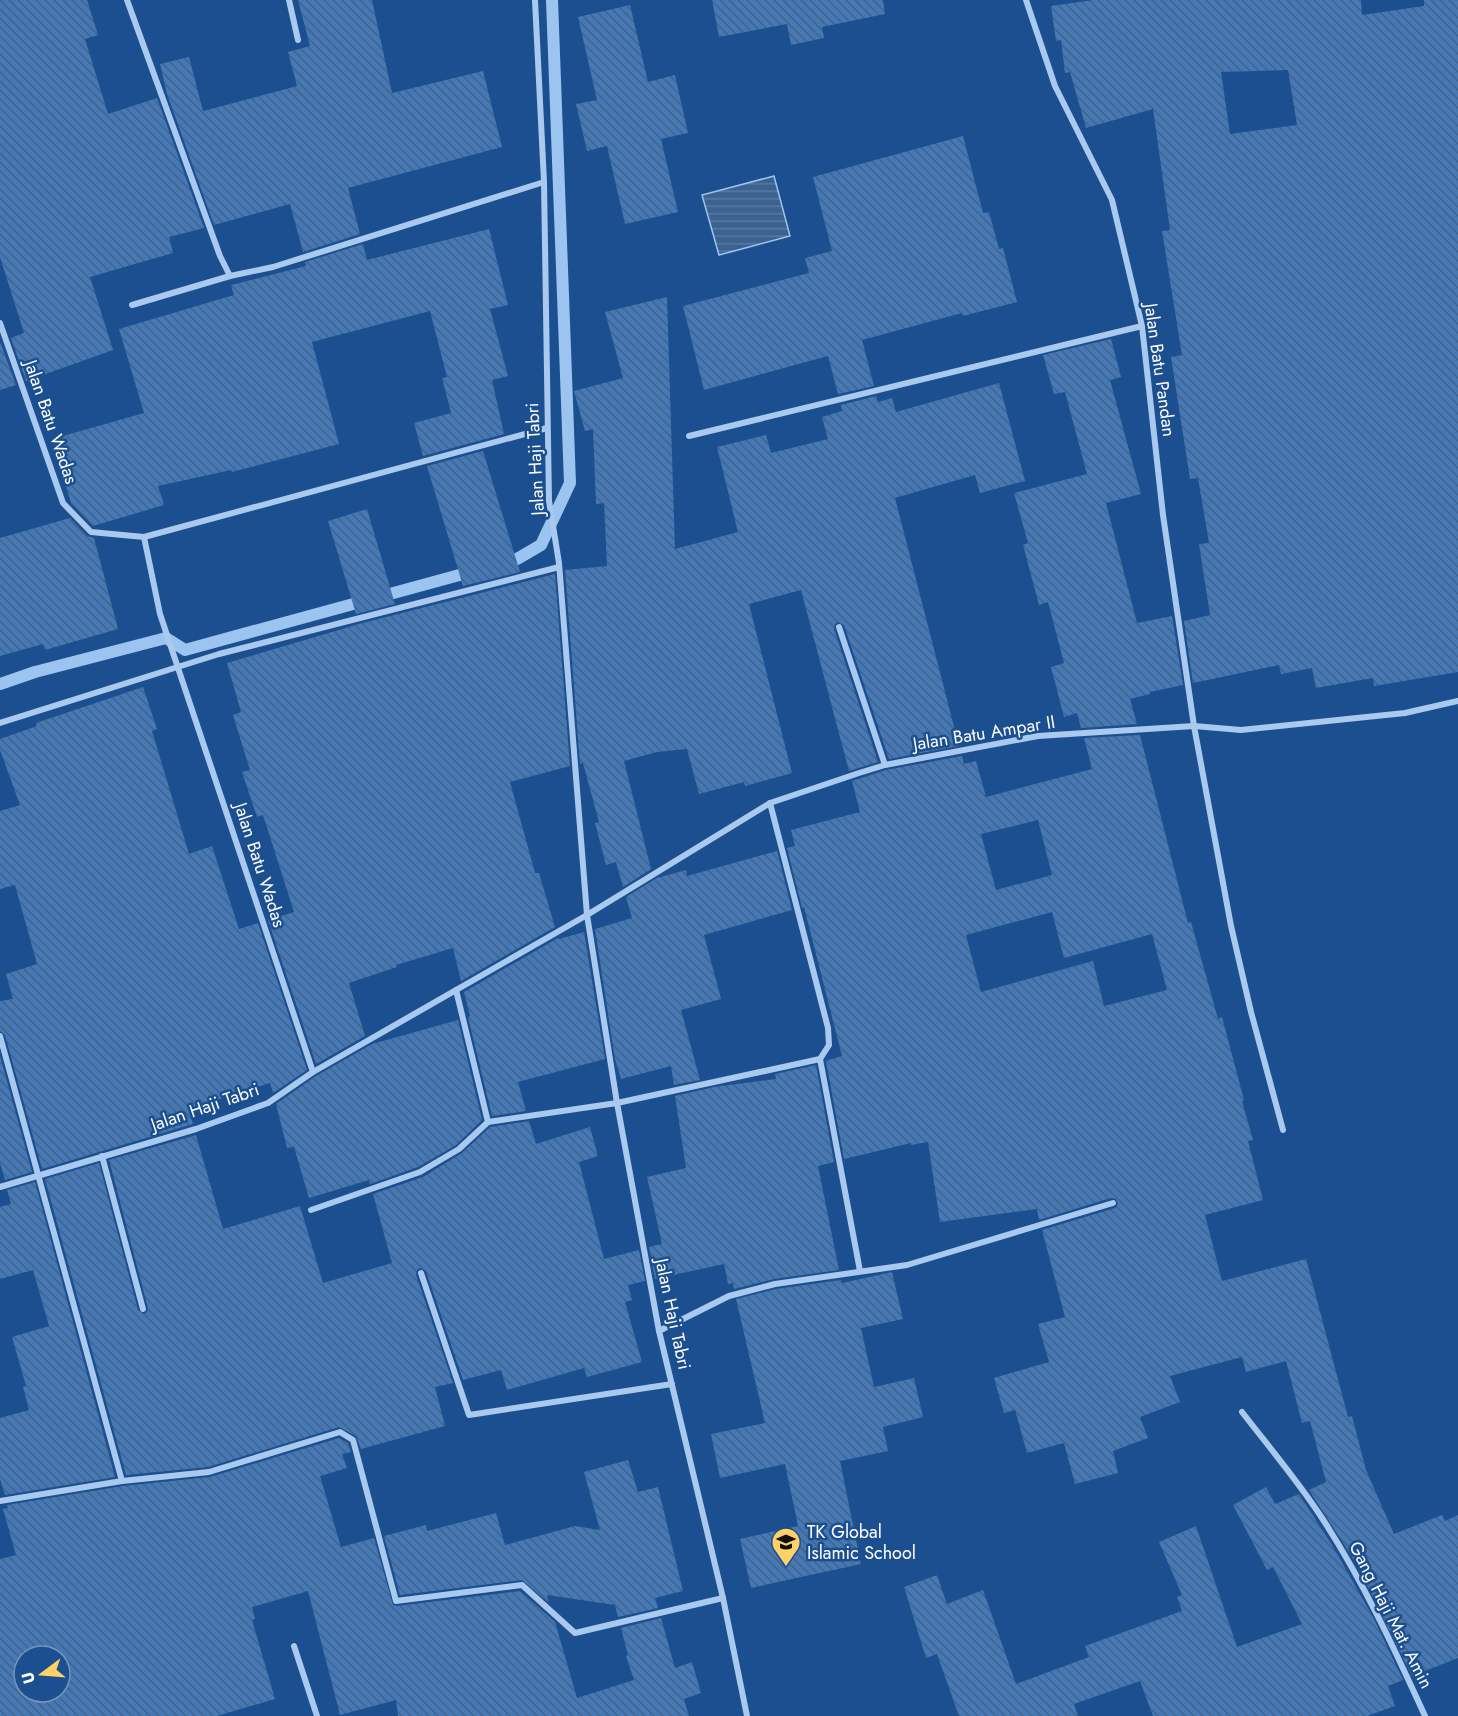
<svg xmlns="http://www.w3.org/2000/svg" width="1458" height="1716" font-family="Jost,sans-serif">
  <defs>
    <pattern id="water-rules" width="6" height="5" patternUnits="userSpaceOnUse" patternTransform="scale(1.5)"><rect width="6" height="5" fill="#3c6290"/><path d="M0 2.5h6" fill="none" stroke="#597aa1"/></pattern>
    <pattern id="building-back-hatch" width="6" height="6" patternUnits="userSpaceOnUse" patternTransform="scale(1.5)"><rect width="6" height="6" fill="#4478b7"/><path d="M-1 5l2 2M0 0l6 6M5-1l2 2" fill="none" stroke="#486282"/></pattern>
  </defs>
  <rect width="100%" height="100%" fill="#1b4f8f"/>
  <path fill="url(#water-rules)" stroke="#9cc4f0" stroke-width="1.5" d="M774 176 790 236 719 255 702 195Z"/>
  <g fill="none" stroke-linecap="round" stroke-linejoin="round">
    <g stroke="#9cc4f0" stroke-width="12">
      <path d="M502 563 517 559 541 545 570 483 552 0"/>
      <path d="M0 684 35 672 166 638 185 650 474 571"/>
    </g>
  </g>
  <g fill="url(#building-back-hatch)" fill-rule="evenodd">
    <path d="M0 0H87L98 35 85 39 108 114 157 98 204 228 169 237 173 253 90 277 113 350 26 381 11 338 24 333 0 257Z"/>
    <path d="M298 0H372L392 93 483 71 502 147 348 188 360 234 303 252 290 204 214 225 167 94 160 64 189 57 203 111 297 86 288 52 310 46Z"/>
    <path d="M712 0H883L885 14 822 27 824 38 791 45 787 24 719 37Z"/>
    <path d="M1093 0H1361L1362 15 1424 6V0H1458V672L1374 686 1373 678 1316 688 1312 668 1281 674 1279 665 1193 683 1184 621 1210 615 1199 544 1209 543 1198 478 1190 479 1171 357 1182 355 1162 231 1170 230 1153 109 1086 128 1070 72 1065 73 1061 40 1056 41 1051 6ZM1288 70 1297 125 1230 134 1221 72Z"/>
    <path d="M630 5 648 82 675 75 688 133 661 139 678 212 625 224 607 146 587 151 576 104 597 100 578 17Z"/>
    <path d="M963 136 983 213 989 212 999 249 1003 248 1017 302 963 316 962 313 862 340 874 386 838 394 828 356 704 390 683 306 809 273 805 258 832 251 813 177Z"/>
    <path d="M489 229 508 305 490 309 508 376 492 380 504 434 423 456 414 423 451 413 442 378 447 377 430 311 312 342 339 444 232 472 231 470 158 486 164 505 93 526 71 503 52 439 144 413 119 329 234 295 231 285 306 266 305 262 363 244 367 260Z"/>
    <path d="M667 297 675 549 738 532 717 447 766 435 771 453 828 439 822 417 842 411 841 405 876 396 878 402 892 398 896 412 999 383 1025 481 980 493 975 475 895 498 959 746 889 759 844 625 838 622 835 624 834 629 878 762 849 771 801 590 749 604 792 773 745 786 744 782 699 794 687 749 657 752 624 761 651 869 623 887 616 862 606 865 595 823 599 822 583 763 580 764 565 570 607 566 604 503 596 504 593 429 585 431 574 391 623 378 605 312Z"/>
    <path d="M1111 339 1121 377 1110 380 1141 494 1106 503 1137 623 1172 616 1183 685 1150 692V694L1130 699 1137 724 1081 728 1077 713 1064 717 1051 667 1064 663 1048 602 1039 605 1023 545 1028 543 1014 493 1087 474 1065 392 1054 394 1043 355Z"/>
    <path d="M0 342 16 385 0 390Z"/>
    <path d="M483 451 520 572 463 586 427 466Z"/>
    <path d="M367 509 395 604 356 614 328 521Z"/>
    <path d="M70 518 87 536 94 538 118 629 45 650 43 644 0 656V538Z"/>
    <path d="M555 574 570 766 510 782 535 873H539L555 927 461 981 453 948 396 965 397 967 349 983 365 1036 316 1064 268 920 294 912 263 815 257 817 242 772 250 770 233 715 241 712 227 663 359 624Z"/>
    <path d="M143 687 157 729 152 731 189 854 212 846 239 929 258 923 307 1070 273 1093 270 1083 188 1109 193 1124 42 1169 5 1035 0 1031V1001L13 999 6 974 37 964 15 885 0 889V811L20 805 0 750V739L37 726 36 723Z"/>
    <path d="M1140 735 1188 923 1191 922 1218 1019 1222 1017 1244 1100 1242 1101 1253 1140 1248 1141 1263 1200 1205 1215 1222 1281 1306 1259 1348 1417 1352 1416 1366 1470 1394 1534 1442 1515 1445 1521 1458 1515V1658L1412 1676 1356 1563 1309 1490 1326 1482 1310 1421 1302 1423 1286 1361 1246 1372 1242 1357 1170 1376 1180 1402 1140 1417 1148 1438 1113 1451 1118 1473 1075 1484 1064 1443 1027 1453 1015 1410 1004 1413 994 1378 1049 1362 1038 1324 1065 1317 1042 1230 1115 1208 1118 1204 1116 1199 1111 1198 1039 1220 1037 1209 940 1222 928 1142 911 1145V1143L844 1159 826 1061 842 1056 804 907 802 908 787 848 795 846 791 830 860 812 852 781 886 770 962 756 964 764 976 761 986 797 1092 769 1084 738ZM1038 820 1052 875 996 890 981 834ZM1052 912 1064 958 1152 934 1167 990 1104 1006 1093 961 981 992 966 935Z"/>
    <path d="M777 851 792 910 704 935 721 999 681 1010 700 1080 674 1085 671 1066 621 1079 615 1059 595 929 632 918 626 897 657 878 686 870 687 876Z"/>
    <path d="M584 932 605 1059 518 1082 526 1111 492 1116 468 1017 470 1016 464 992 558 938 559 939Z"/>
    <path d="M458 1020 482 1120 456 1145 418 1167 370 1184 369 1180 309 1198 294 1147 287 1148 276 1104 316 1076 372 1044Z"/>
    <path d="M0 1056 32 1172 5 1180 0 1163Z"/>
    <path d="M816 1065 834 1162 818 1166 839 1270 774 1279 734 1289 733 1283 728 1284 724 1264 655 1279 649 1247 662 1244 647 1177 686 1168 675 1096 714 1087 776 1079 775 1074Z"/>
    <path d="M529 1121 536 1144 590 1127 598 1156 579 1162 604 1259 639 1250 645 1281 628 1285 632 1300 625 1302 642 1362 587 1377 584 1368 507 1390 501 1370 463 1380 426 1271 420 1268 417 1270 416 1275 453 1383 435 1387 445 1426 361 1449 356 1436 339 1427 208 1467 126 1475 45 1179 99 1163 138 1310 144 1314 147 1312 148 1308 109 1160 196 1135 223 1229 300 1206 323 1283 392 1263 373 1194 423 1177 462 1153 490 1127Z"/>
    <path d="M35 1182 115 1477 5 1495 0 1479V1418L29 1410 23 1387 26 1386 12 1337 49 1326 33 1270 0 1279V1207L11 1204 7 1190Z"/>
    <path d="M892 1272 903 1319 861 1328 874 1387 914 1378 923 1417 883 1427 888 1451 840 1461 861 1564 751 1588 740 1539 798 1526 785 1464 720 1478 711 1434 765 1423 736 1299 776 1289 841 1280 842 1283Z"/>
    <path d="M339 1438 348 1443 351 1452 342 1454 347 1468 320 1476 341 1547 374 1538 393 1605 397 1606 520 1591 555 1622 577 1698 634 1680 626 1656 628 1655 621 1628 661 1618 675 1668 692 1662 701 1693 684 1699 689 1716H398L396 1700 340 1715 308 1591 252 1607 255 1619 252 1620 275 1699 217 1716H0V1559L16 1555 3 1509 8 1508 7 1505 123 1486 210 1477ZM24 1656H60V1692H24Z"/>
    <path d="M628 1460 638 1492 658 1487 683 1591 655 1598 658 1608 618 1617 615 1605 547 1595 549 1603 522 1580 400 1595 384 1536 426 1525 427 1531 496 1513 505 1545 575 1526 600 1530 584 1472Z"/>
    <path d="M1266 1487 1275 1504 1299 1494 1332 1545 1373 1617 1403 1680 1388 1686 1395 1706 1367 1716H1153L1140 1681 1074 1704 1078 1716H959L937 1654 926 1658 904 1587 937 1575 947 1604 983 1590 1016 1684 1089 1657 1085 1646 1182 1611 1177 1597 1182 1595 1159 1542 1196 1526 1237 1647 1302 1624 1273 1567 1267 1570 1233 1505Z"/>
  </g>
  <g fill="none" stroke-linecap="round" stroke-linejoin="round">
    <g stroke="#a9c9ee" stroke-width="6">
      <path d="M127 0 220 256 230 276"/>
      <path d="M289 0 298 40"/>
      <path d="M535 0 544 182 549 501 559 563 587 915 617 1103 659 1331 723 1598 747 1716"/>
      <path d="M1026 0 1055 86 1112 200 1142 326 1163 515 1194 726 1231 926 1251 1012 1283 1130"/>
      <path d="M132 305 230 276 273 267 544 182"/>
      <path d="M0 323 63 503 91 532 144 537 160 614 313 1072"/>
      <path d="M689 436 1142 326"/>
      <path d="M144 537 547 428"/>
      <path d="M839 627 885 765"/>
      <path d="M0 723 219 654 559 567"/>
      <path d="M456 990 488 1122"/>
      <path d="M0 1036 122 1481 209 1472 340 1432 353 1440 396 1601 522 1585 575 1633 723 1598"/>
      <path d="M820 1059 860 1271"/>
      <path d="M102 1156 143 1309"/>
      <path d="M0 1187 196 1129 268 1103 313 1072 587 915 770 803 859 773 885 765 1038 736 1194 726 1241 730 1405 713 1458 701"/>
      <path d="M311 1210 420 1172 459 1149 488 1122 617 1103 820 1059 829 1045 828 1028 770 803"/>
      <path d="M421 1273 469 1415 672 1384"/>
      <path d="M659 1331 729 1296 775 1284 907 1265 1113 1203"/>
      <path d="M1242 1412C1269 1447 1298 1481 1322 1518 1363 1581 1394 1648 1425 1716"/>
      <path d="M0 1501 122 1481"/>
      <path d="M294 1646 317 1716"/>
    </g>
  </g>
  <defs>
    <g id="school-pin" transform="scale(1.5)"><path d="M0 17L-7.5 6A9.5 9.5 0 1 1 7.5 6Z" fill="#ffd166" stroke="#1b4f8f"/><path d="M0-5L7-2L0 1L-7-2ZM-4 1L0 2.5L4 1V4Q0 6-4 4Z" fill="#111"/></g>
  </defs>
  <g fill-rule="evenodd">
    <use href="#school-pin" x="786" y="1542"/>
  </g>
  <g text-anchor="middle" dominant-baseline="central" stroke-width="5" stroke-linejoin="round" paint-order="stroke">
    <g font-size="18" fill="#fff" stroke="#1b4f8f">
      <text transform="translate(1160 370) rotate(82)">Jalan Batu Pandan</text>
      <text transform="translate(51 422) rotate(71)">Jalan Batu Wadas</text>
      <text transform="translate(535 459) rotate(-93)">Jalan Haji Tabri</text>
      <text transform="translate(984 733) rotate(-9)">Jalan Batu Ampar II</text>
      <text transform="translate(260 865) rotate(72)">Jalan Batu Wadas</text>
      <text transform="translate(205 1107) rotate(-19)">Jalan Haji Tabri</text>
      <text transform="translate(673 1314) rotate(78)">Jalan Haji Tabri</text>
      <text transform="translate(1391 1615) rotate(63)">Gang Haji Mat. Amin</text>
    </g>
    <g font-size="18" fill="#fff" stroke="#1b4f8f" text-anchor="start">
      <text x="807" y="1532">TK Global<tspan x="807" dy="21">Islamic School</tspan></text>
    </g>
  </g>
  <g transform="translate(42 1674) rotate(254)"><circle r="28" fill="#1b4f8f" stroke="#7695bc" stroke-width="1.5"/>
  <path d="M0-4.5L10 22L0 15L-10 22Z" fill="#ffd166"/>
  <text y="-9" font-size="16" font-weight="bold" text-anchor="middle" fill="#ffffff">U</text>
  </g>
</svg>
